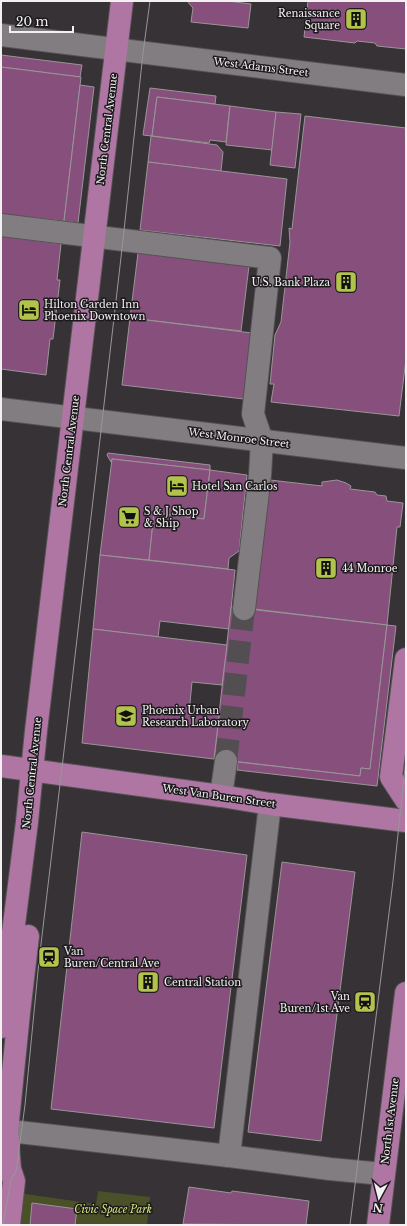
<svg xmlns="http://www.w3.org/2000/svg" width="407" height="1226" font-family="'Libre Baskerville',serif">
  <rect width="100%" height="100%" fill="#363235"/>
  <path fill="#4a5028" d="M98 1191 150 1197 147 1225H15L18 1193 96 1204Z"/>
  <g fill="#864f7c" stroke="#9a9598">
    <path d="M187 1H228L251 4 248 28 191 22 193 8Z"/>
    <path d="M308 1H406V49L377 46 375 43 357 41 355 43 304 37Z"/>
    <path d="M1 55 82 65 80 77 1 67Z"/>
    <path d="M1 67 81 77 64 221 1 214Z"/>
    <path d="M80 85 94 87 78 223 64 221Z"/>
    <path d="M150 88 216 96 215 104 157 97 152 136 143 135Z"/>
    <path d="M157 97 230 106 226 142 210 140 209 143 152 136Z"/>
    <path d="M230 106 276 112 272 150 226 145Z"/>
    <path d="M276 112 301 114 295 168 270 165Z"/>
    <path d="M305 116 406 128V359L399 416 271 402 274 384H270L275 335 281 322 290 242 289 228 292 229Z"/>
    <path d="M151 136 217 145 223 152 221 171 148 162Z"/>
    <path d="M148 162 287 179 280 246 140 230Z"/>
    <path d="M1 236 61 244 57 280H60L53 339H50L46 375 1 369Z"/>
    <path d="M138 253 249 266 241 331 130 318Z"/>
    <path d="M130 318 252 333 244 399 122 385Z"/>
    <path d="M108 453 210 465V470L112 459 111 462 107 455Z"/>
    <path d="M112 459 210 470 204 519 154 513 149 560 100 555Z"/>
    <path d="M210 470 247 475 239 551 229 558 228 569 149 560 154 513 204 519Z"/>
    <path d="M270 480 322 486V482L337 480 346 483 351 486 350 489 375 492 377 495 386 496 387 501 403 503 400 527H397L387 625 254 609Z"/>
    <path d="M100 555 235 570 229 629 160 621 158 637 93 629Z"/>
    <path d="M231 607 387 625 370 769 361 768 360 776 214 759Z"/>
    <path d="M387 625 396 626 377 786 237 770 238 762 360 776 361 768 370 769Z"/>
    <path d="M93 629 227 645 222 685 192 682 189 713 219 716 214 759 82 743Z"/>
    <path d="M82 832 247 855 214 1128 51 1109Z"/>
    <path d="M282 862 355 872 321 1141 248 1132Z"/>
    <path d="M189 1187 231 1193 232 1191 309 1201 306 1225 183 1224Z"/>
    <path d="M32 1203 77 1209 75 1225H30Z"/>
  </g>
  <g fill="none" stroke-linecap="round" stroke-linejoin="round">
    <path stroke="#524e51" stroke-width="22" stroke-dasharray="22 11" stroke-linecap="butt" d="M226 761 244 609"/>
    <g stroke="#555254" stroke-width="24">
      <g id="minor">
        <path d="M1 35 406 85"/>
        <path d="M1 225 270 258 253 414 262 441 260 475 244 609"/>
        <path d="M1 409 406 458"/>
        <path d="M221 796 226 761"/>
        <path d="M1 1130 229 1156 330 1169 383 1174"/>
        <path d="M229 1156 270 804"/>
      </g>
    </g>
    <g stroke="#555254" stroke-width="24">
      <g id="major">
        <path d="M406 659 391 777 406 800"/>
        <path d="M1 766 221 796 270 804 406 821"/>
        <path d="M1 1027 27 822 36 731 122 1"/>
        <path d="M9 1225 14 1181 10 1169 7 1131 19 1013 28 936"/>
        <path d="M378 1225 406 993"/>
      </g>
    </g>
    <use href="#minor" stroke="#827d81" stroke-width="22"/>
    <use href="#major" stroke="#af76a4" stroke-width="22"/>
    <g stroke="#999598" stroke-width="1">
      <path d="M3 1225 11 1180 16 1171 25 1105 39 961 66 734 123 240 143 53 150 1"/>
      <path d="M350 1225 393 881 406 759"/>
    </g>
  </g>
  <defs>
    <g id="building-square" transform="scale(1.15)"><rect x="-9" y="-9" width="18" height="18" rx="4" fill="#b3c24b" stroke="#1c1a1c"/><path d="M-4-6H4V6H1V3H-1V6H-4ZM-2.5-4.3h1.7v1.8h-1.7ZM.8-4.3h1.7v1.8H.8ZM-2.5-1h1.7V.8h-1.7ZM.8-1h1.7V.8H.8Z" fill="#111"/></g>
    <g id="hotel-square" transform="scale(1.15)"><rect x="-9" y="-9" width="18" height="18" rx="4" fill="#b3c24b" stroke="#1c1a1c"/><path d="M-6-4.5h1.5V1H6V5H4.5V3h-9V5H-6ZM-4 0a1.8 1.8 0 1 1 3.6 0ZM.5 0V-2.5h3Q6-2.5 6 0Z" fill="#111"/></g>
    <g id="supermarket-square" transform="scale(1.15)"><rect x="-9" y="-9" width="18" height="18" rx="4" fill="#b3c24b" stroke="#1c1a1c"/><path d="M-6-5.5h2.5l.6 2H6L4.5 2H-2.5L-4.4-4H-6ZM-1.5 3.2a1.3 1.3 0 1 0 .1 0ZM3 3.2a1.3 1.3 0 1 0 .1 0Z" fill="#111"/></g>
    <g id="university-square" transform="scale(1.15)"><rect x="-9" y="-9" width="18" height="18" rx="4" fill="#b3c24b" stroke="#1c1a1c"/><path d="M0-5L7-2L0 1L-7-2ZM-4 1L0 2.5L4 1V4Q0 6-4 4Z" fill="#111"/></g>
    <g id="station-square" transform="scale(1.15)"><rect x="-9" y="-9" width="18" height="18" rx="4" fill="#b3c24b" stroke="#1c1a1c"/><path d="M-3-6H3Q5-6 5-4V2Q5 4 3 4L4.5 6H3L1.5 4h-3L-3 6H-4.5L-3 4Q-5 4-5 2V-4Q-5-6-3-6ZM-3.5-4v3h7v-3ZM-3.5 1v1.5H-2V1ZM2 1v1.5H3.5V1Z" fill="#111"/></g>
  </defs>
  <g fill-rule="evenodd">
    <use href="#building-square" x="356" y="19"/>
    <use href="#building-square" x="346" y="282"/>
    <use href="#hotel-square" x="29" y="310"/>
    <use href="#hotel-square" x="177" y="486"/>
    <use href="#supermarket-square" x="129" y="517"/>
    <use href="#building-square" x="326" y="568"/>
    <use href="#university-square" x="126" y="716"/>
    <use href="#station-square" x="49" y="957"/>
    <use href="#building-square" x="148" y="982"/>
    <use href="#station-square" x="365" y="1002"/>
  </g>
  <g text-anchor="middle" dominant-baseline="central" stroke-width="3" stroke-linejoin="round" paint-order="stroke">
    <g font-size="10" fill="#f3f0f2" stroke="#1c1a1c" text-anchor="start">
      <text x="340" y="13" text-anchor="end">Renaissance<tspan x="340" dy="12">Square</tspan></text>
      <text x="330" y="282" text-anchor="end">U.S. Bank Plaza</text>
      <text x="44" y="304">Hilton Garden Inn<tspan x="44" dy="12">Phoenix Downtown</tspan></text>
      <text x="192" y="486">Hotel San Carlos</text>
      <text x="144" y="511">S &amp; J Shop<tspan x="144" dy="12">&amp; Ship</tspan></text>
      <text x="342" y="568">44 Monroe</text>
      <text x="142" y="710">Phoenix Urban<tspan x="142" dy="12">Research Laboratory</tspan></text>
      <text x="64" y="951">Van<tspan x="64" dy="12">Buren/Central Ave</tspan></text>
      <text x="164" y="982">Central Station</text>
      <text x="350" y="996" text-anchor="end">Van<tspan x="350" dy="12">Buren/1st Ave</tspan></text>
    </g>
    <g font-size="10" fill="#f3f0f2" stroke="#1c1a1c">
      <text transform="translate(261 67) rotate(7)">West Adams Street</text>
      <text transform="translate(107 129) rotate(-83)">North Central Avenue</text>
      <text transform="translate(239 438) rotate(7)">West Monroe Street</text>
      <text transform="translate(69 451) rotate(-83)">North Central Avenue</text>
      <text transform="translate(32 773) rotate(-84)">North Central Avenue</text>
      <text transform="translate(219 796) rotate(8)">West Van Buren Street</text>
      <text transform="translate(390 1121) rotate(-83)">North 1st Avenue</text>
    </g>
    <g font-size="10" font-style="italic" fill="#d7e681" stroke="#1c1a1c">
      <text x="113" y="1209">Civic Space Park</text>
    </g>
  </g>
  <rect width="407" height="1226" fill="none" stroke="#f3f0f2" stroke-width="4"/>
  <g transform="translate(379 1198) rotate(187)" stroke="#1c1a1c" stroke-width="3" paint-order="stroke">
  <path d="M0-3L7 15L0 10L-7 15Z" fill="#f3f0f2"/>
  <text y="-6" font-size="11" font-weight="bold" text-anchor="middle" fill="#f3f0f2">N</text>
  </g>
  <path d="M10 26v6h63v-6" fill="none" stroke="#f3f0f2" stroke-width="2"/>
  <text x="16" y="26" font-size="12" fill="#f3f0f2" stroke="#1c1a1c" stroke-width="3" paint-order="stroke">20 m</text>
</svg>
